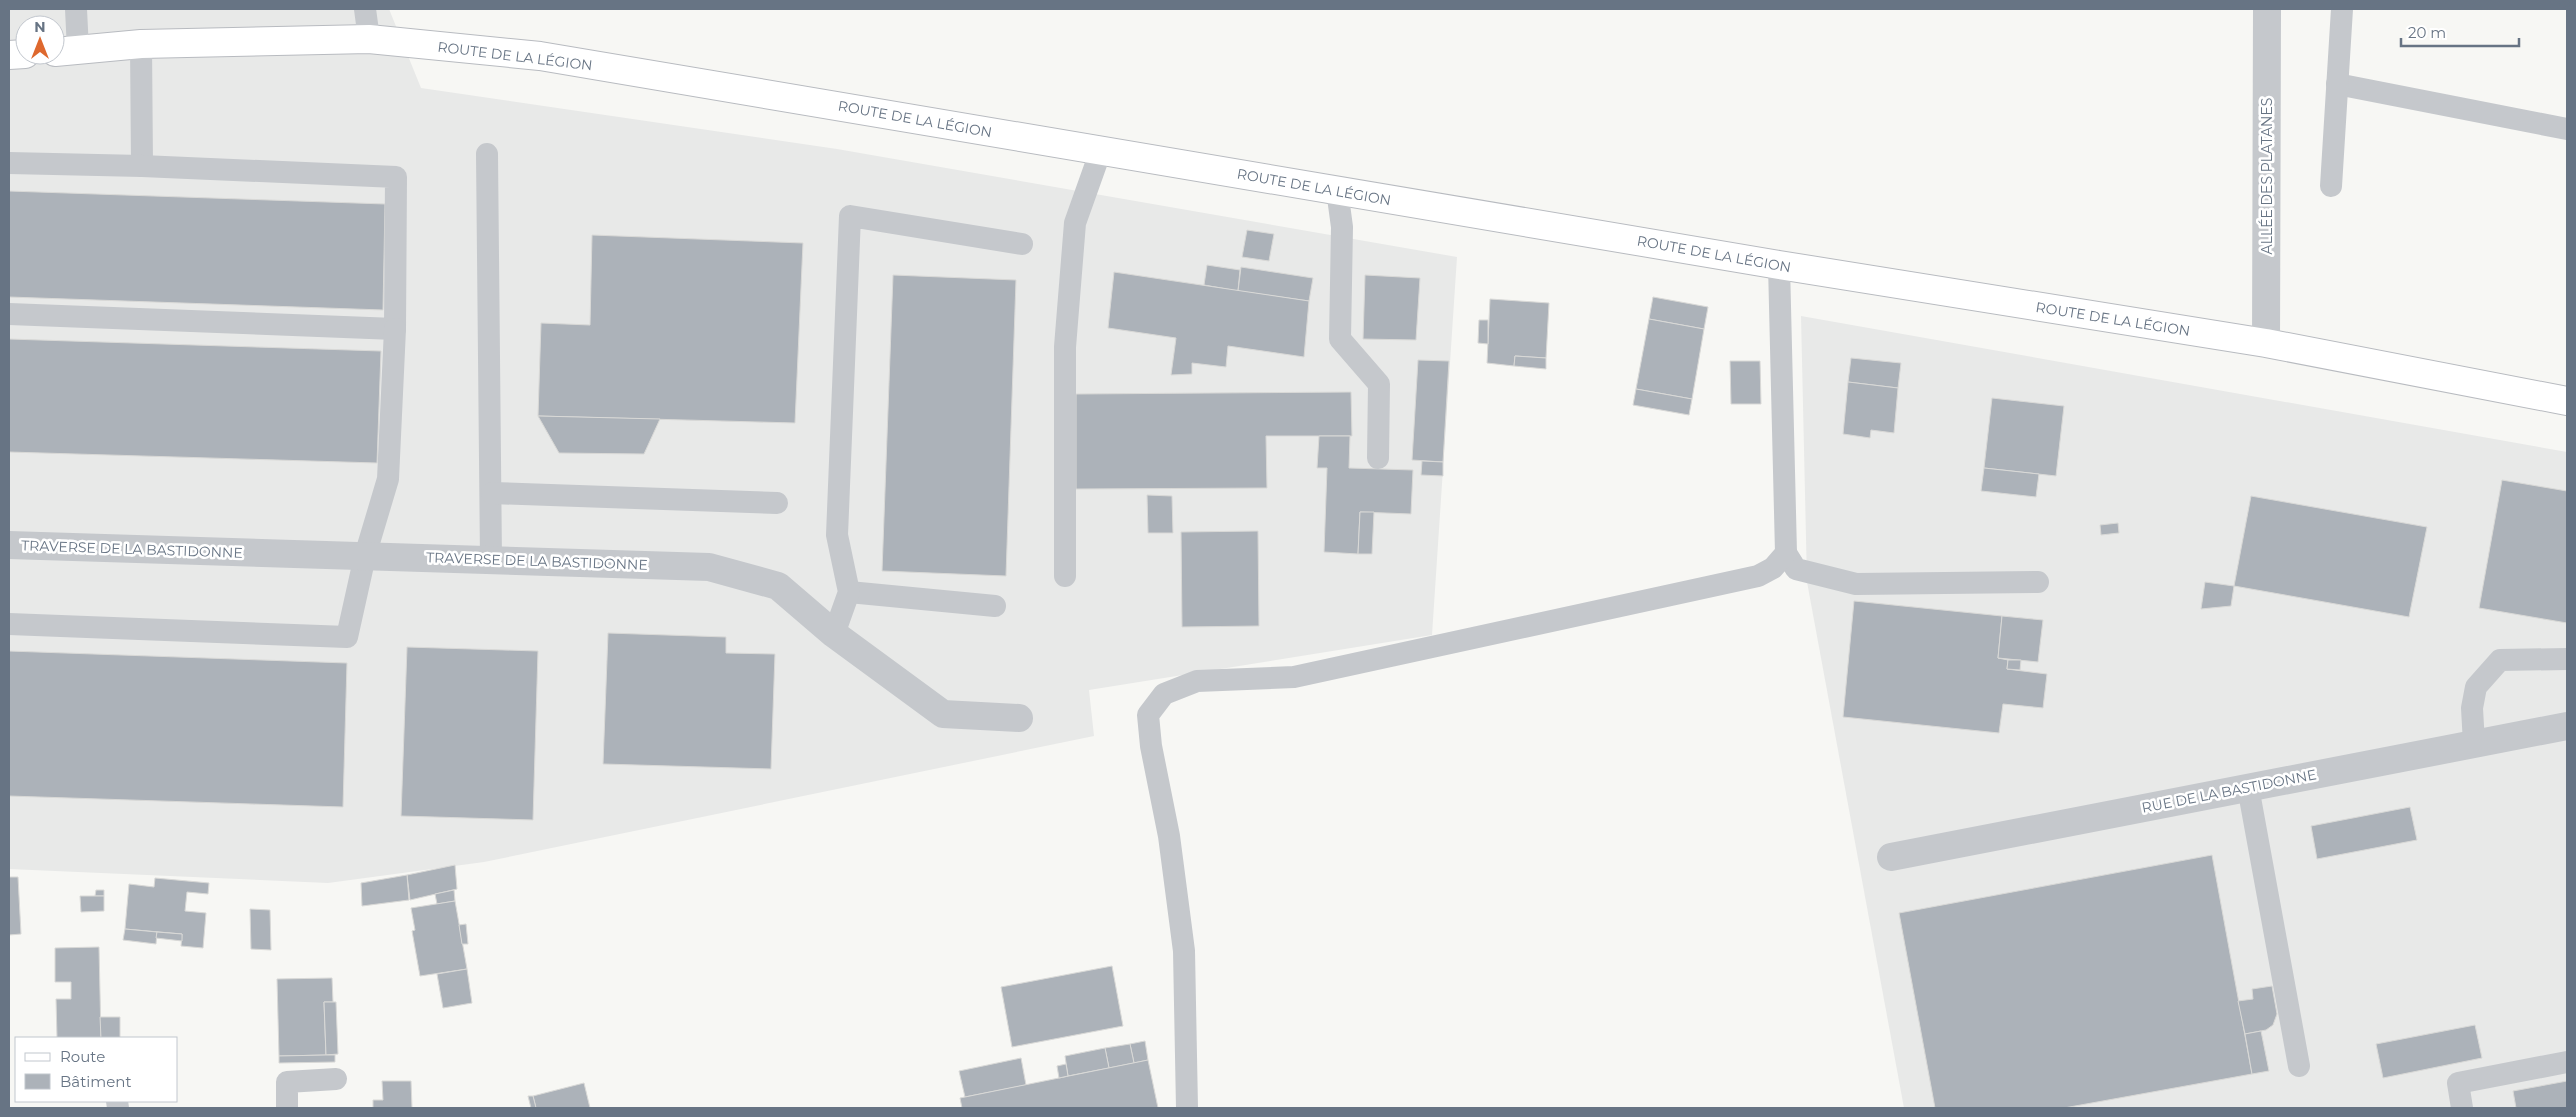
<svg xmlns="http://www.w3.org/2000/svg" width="2576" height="1117" font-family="Montserrat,sans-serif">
  <rect width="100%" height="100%" fill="#f7f7f4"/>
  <g fill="#e8e9e8" fill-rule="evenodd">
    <path d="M9 9H389L421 88 837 149 1457 257 1432 635 1089 690 1094 736 484 862 328 883 9 869ZM25 25H55V55H25Z"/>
    <path d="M1801 316 2567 452V1108H1904L1807 582Z"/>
  </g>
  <g fill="#acb2b9" stroke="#d9d9d7">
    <path d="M9 191 385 204 383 310 9 297Z"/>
    <path d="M1247 230 1274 234 1269 261 1242 257Z"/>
    <path d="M592 235 803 243 795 423 538 416 541 323 590 325Z"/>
    <path d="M1207 265 1240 270 1238 291 1204 285Z"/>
    <path d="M1241 267 1313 278 1309 301 1238 291Z"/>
    <path d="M1114 272 1309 301 1304 357 1228 346 1226 367 1192 363V374L1171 375 1176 338 1108 328Z"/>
    <path d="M893 275 1016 280 1006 576 882 571Z"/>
    <path d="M1365 275 1420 278 1416 340 1363 339Z"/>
    <path d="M1653 297 1708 307 1704 329 1649 319Z"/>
    <path d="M1490 299 1549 303 1546 358 1515 356 1514 366 1487 363Z"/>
    <path d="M1649 319 1704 329 1692 399 1636 389Z"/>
    <path d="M1479 320H1488V344L1478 343Z"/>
    <path d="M9 339 381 351 377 463 9 452Z"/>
    <path d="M1515 356 1546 358V369L1514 366Z"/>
    <path d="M1851 358 1901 363 1898 388 1848 382Z"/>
    <path d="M1418 360 1449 361 1443 462 1412 460Z"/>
    <path d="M1730 361H1760L1761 404H1731Z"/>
    <path d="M1848 382 1898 388 1894 433 1871 430 1870 438 1843 434Z"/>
    <path d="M1636 389 1692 399 1689 415 1633 405Z"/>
    <path d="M1351 392 1352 436H1266L1267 488 1076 489V394Z"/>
    <path d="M1992 398 2064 406 2056 476 1984 468Z"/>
    <path d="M538 416 660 419 644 454 559 453Z"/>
    <path d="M1319 436H1350L1349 468 1413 470 1411 514 1360 512 1358 554 1324 552 1327 468H1317Z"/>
    <path d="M1422 461 1443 462V476L1421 475Z"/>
    <path d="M1984 468 2039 474 2036 497 1981 491Z"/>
    <path d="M2502 480 2567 491V623L2479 608Z"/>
    <path d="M1147 495 1172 496 1173 533H1148Z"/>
    <path d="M2251 496 2427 527 2409 617 2234 586Z"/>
    <path d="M1360 512H1374L1372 554H1358Z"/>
    <path d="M2118 523 2119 533 2101 535 2100 525Z"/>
    <path d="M1258 531 1259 626 1182 627 1181 532Z"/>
    <path d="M2205 582 2234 586 2231 606 2201 609Z"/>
    <path d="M1854 601 2002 616 1998 658 2008 660 2007 669 2047 674 2043 708 2003 704 1999 733 1843 717Z"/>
    <path d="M2002 616 2043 620 2038 662 1998 658Z"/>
    <path d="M608 633 726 637V653L775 654 771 769 603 764Z"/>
    <path d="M407 647 538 651 533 820 401 816Z"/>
    <path d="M9 651 347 663 343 807 9 796Z"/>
    <path d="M2008 660H2021L2020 670 2007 669Z"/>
    <path d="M2410 807 2417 840 2317 859 2311 826Z"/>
    <path d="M2212 855 2252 1074 2064 1108H1935L1899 913Z"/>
    <path d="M455 865 457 889 410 900 407 875Z"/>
    <path d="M407 875 409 900 362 906 361 883Z"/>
    <path d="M9 877H18L21 934 9 935Z"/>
    <path d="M155 878 209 883 208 894 187 892 185 911 206 913 203 948 181 946 182 934 125 929 129 884 154 887Z"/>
    <path d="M96 890H104V896H95Z"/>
    <path d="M454 890 455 901 437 904 435 894Z"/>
    <path d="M80 896H104V911L81 912Z"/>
    <path d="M455 901 467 969 420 976 412 931 415 930 411 908Z"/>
    <path d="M250 909 270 910 271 950 251 949Z"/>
    <path d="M466 924 468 944H462L459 925Z"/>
    <path d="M125 929 157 932 156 944 123 940Z"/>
    <path d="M157 932 182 934V941L156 938Z"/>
    <path d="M99 947 101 1038H57L56 999H71V982H55V948Z"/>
    <path d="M1112 966 1123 1026 1012 1047 1001 987Z"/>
    <path d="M467 969 472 1003 443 1008 437 974Z"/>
    <path d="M332 978 333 1002H324L326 1055 279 1056 277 979Z"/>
    <path d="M2272 986 2277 1014 2273 1025 2266 1030 2245 1034 2238 1001 2253 999 2252 989Z"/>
    <path d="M324 1002H336L338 1054 326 1055Z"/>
    <path d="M100 1017H120V1038H101Z"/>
    <path d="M2475 1025 2482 1058 2383 1078 2376 1044Z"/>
    <path d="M2261 1031 2269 1071 2252 1074 2245 1034Z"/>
    <path d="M1145 1041 1148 1060 1134 1063 1130 1044Z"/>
    <path d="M1130 1044 1134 1063 1109 1068 1105 1048Z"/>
    <path d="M1105 1048 1109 1068 1068 1076 1065 1056Z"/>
    <path d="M326 1055H335V1062L279 1063V1056Z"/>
    <path d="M1021 1058 1026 1085 965 1097 959 1071Z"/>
    <path d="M1148 1060 1158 1108H962L960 1098Z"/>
    <path d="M1066 1064 1068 1076 1059 1078 1057 1066Z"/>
    <path d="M382 1081H411L412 1108H373V1100H383Z"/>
    <path d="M2567 1081V1108H2516L2513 1091Z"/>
    <path d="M584 1083 590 1108H536L533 1096Z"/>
    <path d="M528 1096H533L536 1108H531Z"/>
  </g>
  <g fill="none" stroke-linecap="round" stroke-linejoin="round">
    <g stroke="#b8bbc0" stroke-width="30">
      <g id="secondary">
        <path d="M55 52 141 44 369 39 540 56 1779 265 2266 343 2567 401"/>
        <path d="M9 55 25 54"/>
      </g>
    </g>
    <g stroke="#c5c8cc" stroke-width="22">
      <path d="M76 9 78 50"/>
      <path d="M365 9 369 39"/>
      <path d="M141 44 142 166"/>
      <path d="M2337 84 2567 129"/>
      <path d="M487 154 491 560"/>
      <path d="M9 163 142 166 396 177 395 329 9 314"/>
      <path d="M2331 186 2342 9"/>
      <path d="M1337 190 1342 227 1340 339 1379 384 1378 458"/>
      <path d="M492 493 777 503"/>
      <path d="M1786 553 1796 569 1856 584 2038 582"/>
      <path d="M1065 576V347L1075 223 1101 150"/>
      <path d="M849 592 995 606"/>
      <path d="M9 624 347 637 365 556 388 479 395 329"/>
      <path d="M834 634 849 592 837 535 850 216 1022 244"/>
      <path d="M2474 744 2472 708 2476 687 2500 660 2567 659"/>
      <path d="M2248 787 2299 1066"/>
      <path d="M117 1101 118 1108"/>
      <path d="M287 1108V1082L336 1079"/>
      <path d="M1187 1108 1184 951 1169 836 1151 746 1148 715 1164 694 1197 681 1294 677 1758 576 1773 568 1786 553 1779 265"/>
      <path d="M2462 1108 2458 1083 2567 1062"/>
    </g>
    <g stroke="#c5c8cc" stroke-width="28">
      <path d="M2266 343 2267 9"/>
      <path d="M9 545 709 567 778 586 834 634 943 714 1019 718"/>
      <path d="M1891 857 2567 726"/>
    </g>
    <use href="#secondary" stroke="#fff" stroke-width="28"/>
  </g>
  <g text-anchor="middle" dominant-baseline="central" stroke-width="5" stroke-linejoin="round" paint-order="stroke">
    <g font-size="14" fill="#677484" stroke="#fff">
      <text transform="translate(515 56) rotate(7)">ROUTE DE LA LÉGION</text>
      <text transform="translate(915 119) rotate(10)">ROUTE DE LA LÉGION</text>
      <text transform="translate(2267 176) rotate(-90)">ALLÉE DES PLATANES</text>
      <text transform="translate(1314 187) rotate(10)">ROUTE DE LA LÉGION</text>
      <text transform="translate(1714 254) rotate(10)">ROUTE DE LA LÉGION</text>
      <text transform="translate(2113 319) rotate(9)">ROUTE DE LA LÉGION</text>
      <text transform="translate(132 549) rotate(2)">TRAVERSE DE LA BASTIDONNE</text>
      <text transform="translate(537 561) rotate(2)">TRAVERSE DE LA BASTIDONNE</text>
      <text transform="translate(2229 791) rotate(-11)">RUE DE LA BASTIDONNE</text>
    </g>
  </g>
  <rect width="2576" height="1117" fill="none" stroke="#677484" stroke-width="20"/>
  <rect x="15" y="1037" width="162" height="65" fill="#ffffff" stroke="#c2c7ce"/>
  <rect x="25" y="1053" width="25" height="8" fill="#ffffff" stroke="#c2c7ce"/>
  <text x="60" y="1062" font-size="15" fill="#677484">Route</text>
  <rect x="25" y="1074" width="25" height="15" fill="#acb2b9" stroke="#c2c7ce"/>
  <text x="60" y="1087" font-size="15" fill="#677484">Bâtiment</text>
  <g transform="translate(40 40)"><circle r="24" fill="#ffffff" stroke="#c2c7ce"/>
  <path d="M0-4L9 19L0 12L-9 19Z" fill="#de682e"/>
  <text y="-8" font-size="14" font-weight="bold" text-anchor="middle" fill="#677484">N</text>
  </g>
  <path d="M2401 38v8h118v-8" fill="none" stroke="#677484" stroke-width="2.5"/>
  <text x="2408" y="38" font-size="15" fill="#677484" stroke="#ffffff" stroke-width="4" paint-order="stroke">20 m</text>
</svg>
